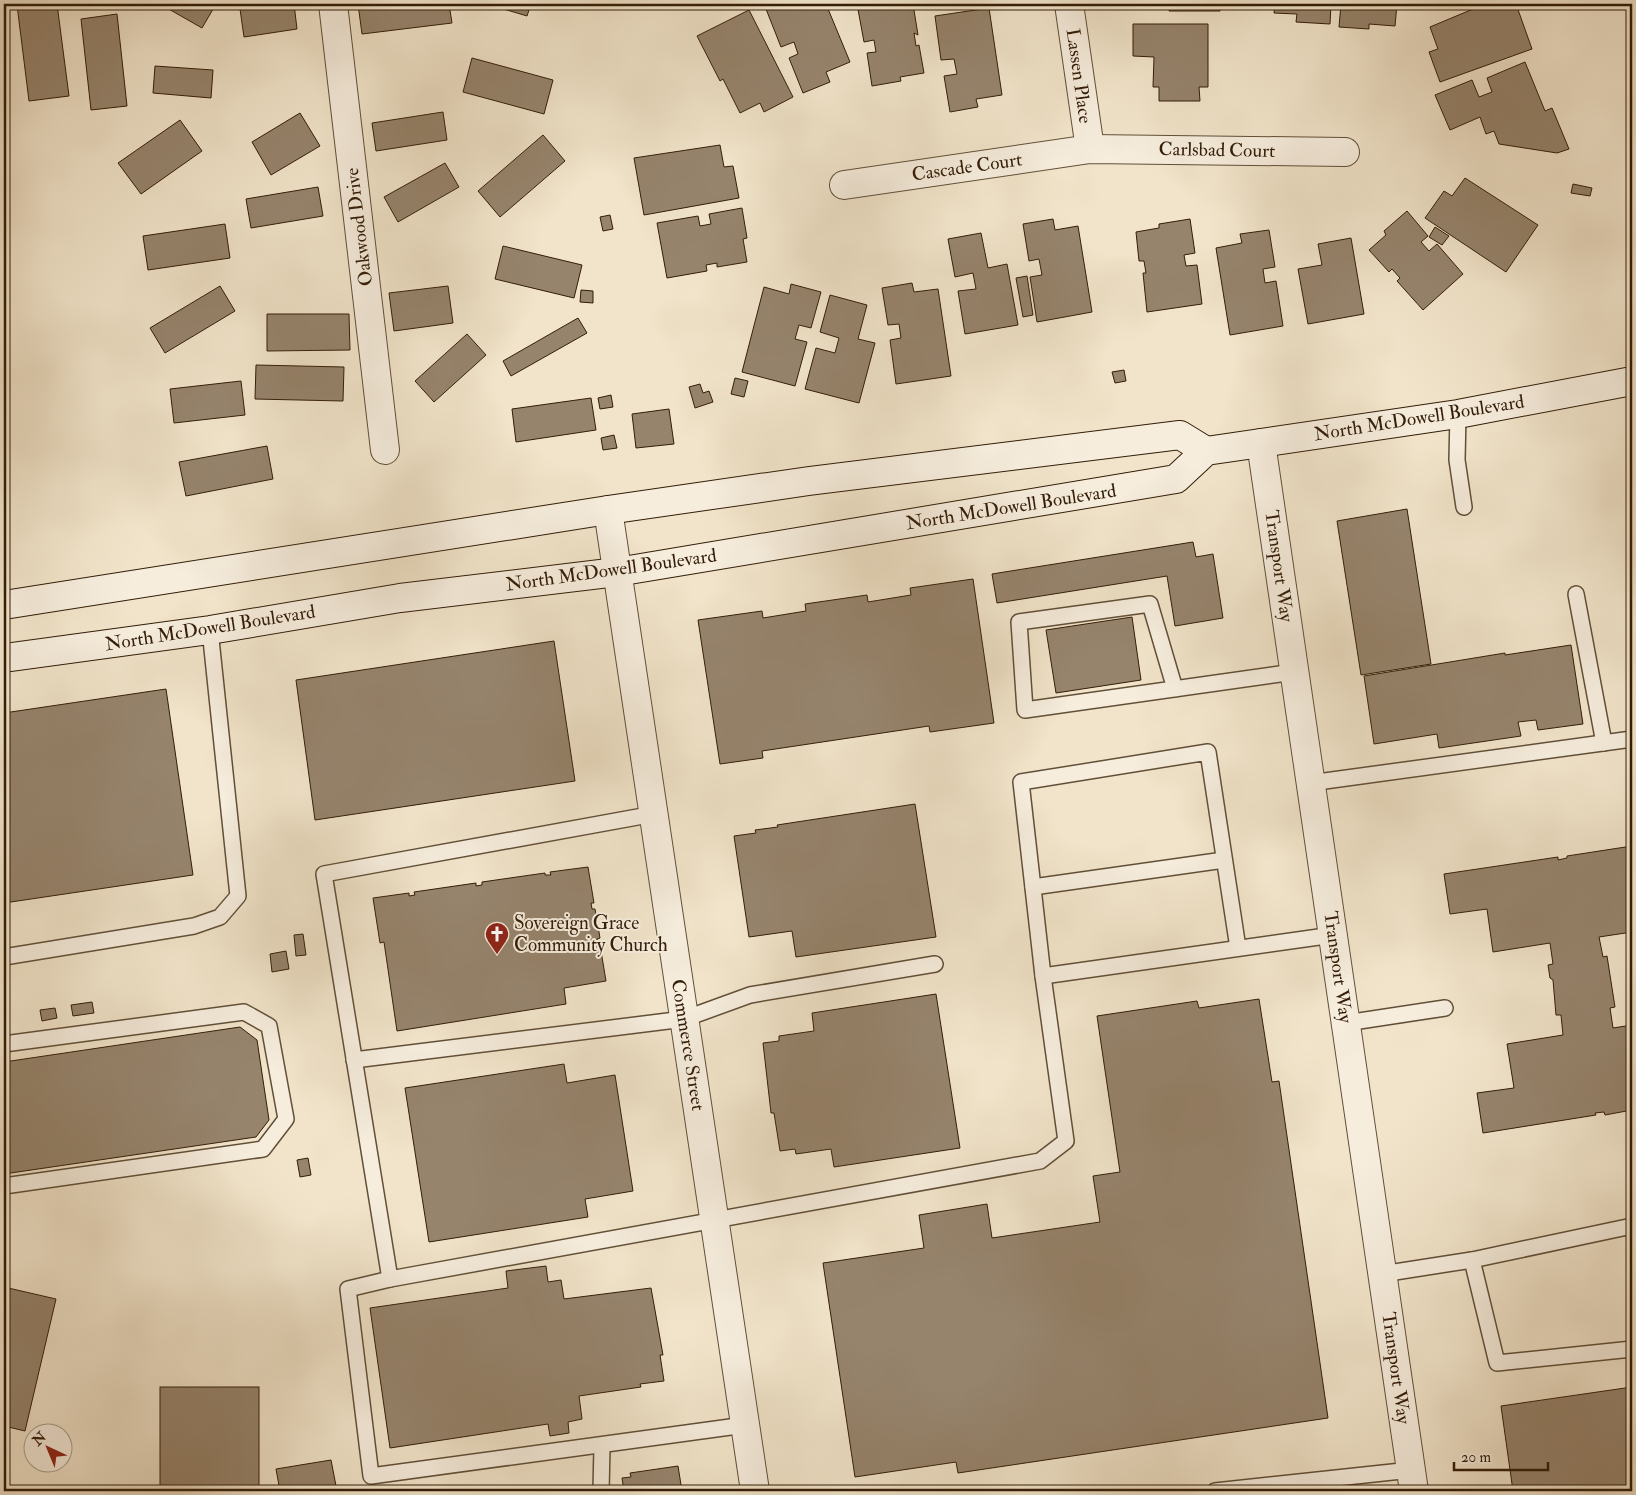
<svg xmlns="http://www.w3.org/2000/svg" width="1636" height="1495" font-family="'IM FELL Double Pica',serif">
  <rect width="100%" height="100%" fill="#f1e4ca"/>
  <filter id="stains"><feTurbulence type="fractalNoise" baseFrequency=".004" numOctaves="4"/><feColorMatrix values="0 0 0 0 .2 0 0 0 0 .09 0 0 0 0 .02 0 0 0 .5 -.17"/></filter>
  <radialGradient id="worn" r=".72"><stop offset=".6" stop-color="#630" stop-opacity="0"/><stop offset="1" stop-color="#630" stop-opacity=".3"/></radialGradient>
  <g fill="#96846d" stroke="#331d08">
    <path d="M26 4H57L69 96 29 101 17 5Z"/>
    <path d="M160 4H216L202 28Z"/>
    <path d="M274 4H294L297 29 244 37 240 9Z"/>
    <path d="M358 4H449L452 23 362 34Z"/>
    <path d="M487 4H531L527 16Z"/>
    <path d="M764 4H826L850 62 826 72 830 82 803 93 789 58 798 54 794 42 781 47Z"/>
    <path d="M857 4H913L918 35 914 33 916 46 919 45 924 73 900 77 901 81 872 86 867 53 876 52 874 40 864 42Z"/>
    <path d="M1133 4H1220V11H1169L1170 7H1133Z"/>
    <path d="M1275 4H1331L1330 24 1296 22 1297 14 1274 13Z"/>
    <path d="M1341 4H1397L1395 26 1369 24V29L1339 27Z"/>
    <path d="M1485 4H1516L1532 49 1440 82 1429 52 1438 49 1430 27Z"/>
    <path d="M989 8 1002 95 976 99 978 107 950 112 944 76 957 74 954 59 941 60 935 16Z"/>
    <path d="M749 10 793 97 764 112 760 103 740 113 723 79 720 81 697 36Z"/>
    <path d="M117 14 127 106 91 110 81 19Z"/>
    <path d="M1133 24H1208V87H1199L1200 101H1159V87H1153L1154 57 1133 56Z"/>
    <path d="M472 58 553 80 544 114 463 92Z"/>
    <path d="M1525 62 1545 111 1552 108 1569 149 1557 153 1499 144 1494 131 1486 134 1480 117 1450 130 1435 95 1472 80 1479 97 1492 92 1487 78Z"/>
    <path d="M155 66 213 70 211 98 153 93Z"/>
    <path d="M443 112 447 140 376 151 372 123Z"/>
    <path d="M300 113 320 146 271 175 252 142Z"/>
    <path d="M180 120 202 151 141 194 118 163Z"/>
    <path d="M543 135 565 161 500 217 478 191Z"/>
    <path d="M720 145 724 167 733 166 739 198 644 215 634 158Z"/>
    <path d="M445 163 459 187 398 222 384 197Z"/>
    <path d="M1465 178 1538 225 1506 272 1425 218 1444 191 1452 196Z"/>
    <path d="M1573 184 1592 188 1590 196 1571 193Z"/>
    <path d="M318 187 323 216 251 228 246 199Z"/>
    <path d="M742 208 747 238 743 239 747 262 717 267V263L706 265 707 271 667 278 657 223 698 216 700 226 711 224 709 214Z"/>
    <path d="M1407 211 1428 236 1421 242 1429 251 1437 244 1463 274 1423 310 1397 281 1400 278 1392 269 1389 272 1369 250 1386 235 1384 231Z"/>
    <path d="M610 215 613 229 603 231 600 217Z"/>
    <path d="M1053 219 1055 230 1078 226 1092 312 1037 322 1030 277 1042 275 1039 259 1029 261 1023 224Z"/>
    <path d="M1190 219 1195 253 1184 255 1186 266 1197 265 1202 304 1147 312 1143 273H1146L1144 261H1139L1136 232 1159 228V224Z"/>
    <path d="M225 224 230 258 148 270 143 236Z"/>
    <path d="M1435 227 1449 236 1442 245 1429 237Z"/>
    <path d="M1269 230 1275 267 1263 269 1265 283 1276 281 1283 326 1230 335 1216 248 1242 243 1240 234Z"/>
    <path d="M981 233 988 268 1007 264 1018 325 965 334 958 291 976 289 973 273 955 277 948 239Z"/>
    <path d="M1351 238 1364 314 1308 324 1298 269 1322 265 1318 244Z"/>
    <path d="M503 246 582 265 574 298 495 279Z"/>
    <path d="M1027 276 1033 315 1023 317 1016 278Z"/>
    <path d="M912 283 914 292 938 289 951 376 896 384 890 340 901 338 899 324 888 325 882 288Z"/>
    <path d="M791 284 821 292 811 328 799 325 795 339 807 342 795 386 742 372 764 287 789 294Z"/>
    <path d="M220 286 235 311 165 353 150 328Z"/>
    <path d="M448 286 453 323 394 331 389 293Z"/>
    <path d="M581 290 593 291V303L580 302Z"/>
    <path d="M830 295 867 305 858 339 875 343 859 403 805 389 816 348 835 353 839 338 820 332Z"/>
    <path d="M267 314H349L350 350 267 351Z"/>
    <path d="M578 318 587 333 511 376 503 361Z"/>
    <path d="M467 334 486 355 434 402 415 381Z"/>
    <path d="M256 365 344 367 343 401 255 399Z"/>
    <path d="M1124 370 1126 381 1115 383 1112 372Z"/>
    <path d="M735 378 748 381 744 397 731 394Z"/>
    <path d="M241 381 245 415 174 423 170 389Z"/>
    <path d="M700 384 703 393 709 391 713 402 695 408 689 387Z"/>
    <path d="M611 395 613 407 600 409 598 398Z"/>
    <path d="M591 398 596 430 516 442 512 409Z"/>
    <path d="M669 409 674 444 636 448 632 414Z"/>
    <path d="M614 435 617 448 603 450 601 438Z"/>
    <path d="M267 446 273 479 186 496 179 462Z"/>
    <path d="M1407 509 1431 664 1361 675 1337 521Z"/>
    <path d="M1193 542 1196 557 1213 554 1223 618 1175 626 1167 576 997 603 992 574Z"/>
    <path d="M973 579 994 723 930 732 929 726 762 751 763 758 720 764 698 620 762 611 763 618 806 611 805 604 867 595 868 602 911 595 910 588Z"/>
    <path d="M1132 617 1141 680 1056 693 1046 630Z"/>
    <path d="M554 641 575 781 315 820 296 680Z"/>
    <path d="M1571 645 1583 724 1538 730 1536 720 1518 722 1521 736 1439 748 1437 734 1374 744 1364 676 1505 653V655Z"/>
    <path d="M166 689 193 875 4 903V713Z"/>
    <path d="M915 804 936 937 796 957 792 931 749 937 734 836 756 833 755 830 778 827 777 825Z"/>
    <path d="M1632 846V932L1599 937 1603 957 1607 956 1615 1007 1610 1008 1613 1028 1632 1025V1110L1605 1115 1604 1112 1595 1113 1596 1115 1483 1133 1477 1093 1514 1088 1507 1044 1563 1035 1561 1015H1556L1553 980 1550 978 1548 965 1553 964 1550 943 1493 952 1487 909 1450 914 1444 874 1558 857V860L1567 858V856Z"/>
    <path d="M588 867 594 903H591L592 909H595L600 938 597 939 598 946 600 945 606 981 564 988 566 1004 397 1031 384 942 380 943 373 898 409 893V896L415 895 414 892 476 883V886L482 885V882L545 873V875H551L550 872Z"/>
    <path d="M303 934 306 955 296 956 294 935Z"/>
    <path d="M286 951 289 969 272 972 270 954Z"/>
    <path d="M936 994 960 1148 834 1167 831 1149 796 1154 795 1149 780 1151 774 1113H771L763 1043 779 1041V1036L814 1031 812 1013Z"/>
    <path d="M1259 999 1272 1082 1279 1081 1328 1418 958 1473 956 1462 855 1477 823 1263 924 1248 919 1215 987 1204 992 1238 1100 1222 1093 1176 1120 1172 1097 1016 1197 1001 1199 1008Z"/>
    <path d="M92 1002 94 1013 73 1016 71 1005Z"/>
    <path d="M55 1008 57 1018 42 1021 40 1010Z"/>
    <path d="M240 1027 257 1040 269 1120 256 1137 4 1174V1062Z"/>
    <path d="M564 1064 567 1083 615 1075 633 1191 585 1199 588 1217 429 1242 405 1088Z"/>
    <path d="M308 1158 311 1175 300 1177 297 1160Z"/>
    <path d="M546 1266 548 1282 561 1280 564 1299 651 1288 663 1355H660L664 1381 640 1384 641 1387 579 1396 582 1419 568 1422 569 1433 550 1436 548 1424 390 1448 370 1308 508 1288 506 1271Z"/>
    <path d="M4 1287 56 1299 25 1431 4 1426Z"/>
    <rect x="160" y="1387" width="99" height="104"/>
    <path d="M1632 1387V1491H1513L1501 1406Z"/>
    <path d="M331 1460 337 1491H280L276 1469Z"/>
    <path d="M678 1466 682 1491H624L622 1478 631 1477 630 1473Z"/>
  </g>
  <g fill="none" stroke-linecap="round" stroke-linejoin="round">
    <g stroke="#624f38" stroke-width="18">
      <g id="lane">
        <path d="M1458 414 1457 460 1464 507"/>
        <path d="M1576 594 1604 743"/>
        <path d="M1175 689 1150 604 1019 622 1025 710 1294 672"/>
        <path d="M1310 783 1632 739"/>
        <path d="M654 814 324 874 390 1279 1040 1161 1066 1141 1043 976 1021 782 1208 752 1238 948"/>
        <path d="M1033 887 1224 860"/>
        <path d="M4 957 194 926 220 917 238 896 210 630"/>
        <path d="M1043 976 1333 935"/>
        <path d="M1346 1023 1445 1008"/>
        <path d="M4 1044 244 1012 269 1026 286 1119 263 1149 4 1186"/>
        <path d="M354 1060 684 1019 750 995 935 964"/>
        <path d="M1472 1260 1497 1363 1632 1349"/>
        <path d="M1382 1274 1472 1260 1632 1226"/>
        <path d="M390 1279 348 1289 371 1476 745 1425"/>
        <path d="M601 1491 602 1446"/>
        <path d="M1215 1491 1411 1470"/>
      </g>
    </g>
    <g stroke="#624f38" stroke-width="30">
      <g id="street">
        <path d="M333 4 385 450"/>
        <path d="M1069 4 1090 149"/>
        <path d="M844 185 1090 149 1345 152"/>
        <path d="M1261 443 1414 1491"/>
        <path d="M608 510 755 1491"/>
      </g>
    </g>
    <g stroke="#331d08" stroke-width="30">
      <g id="secondary">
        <path d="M4 605 608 510 809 481 1180 435 1206 451"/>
        <path d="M4 658 210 630 400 598 617 572 1176 479 1206 451 1458 414 1632 381"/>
      </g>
    </g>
    <use href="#lane" stroke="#f6eddd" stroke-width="15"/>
    <use href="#street" stroke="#f6eddd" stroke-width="28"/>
    <use href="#secondary" stroke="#f6eddd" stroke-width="28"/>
  </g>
  <defs>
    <g id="church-pin" transform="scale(1.25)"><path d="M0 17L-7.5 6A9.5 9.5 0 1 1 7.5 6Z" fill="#8f2418" stroke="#f6eddd"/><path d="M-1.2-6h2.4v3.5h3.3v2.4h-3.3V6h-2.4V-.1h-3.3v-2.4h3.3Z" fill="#fff"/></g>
  </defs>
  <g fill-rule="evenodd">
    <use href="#church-pin" x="497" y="934"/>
  </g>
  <g text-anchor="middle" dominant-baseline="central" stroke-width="4" stroke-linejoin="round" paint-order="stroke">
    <g font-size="19" fill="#331d08" stroke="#f6eddd">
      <text transform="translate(1079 76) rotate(82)">Lassen Place</text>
      <text transform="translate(1217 150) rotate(1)">Carlsbad Court</text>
      <text transform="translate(967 167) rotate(-8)">Cascade Court</text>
      <text transform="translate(359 227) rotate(-97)">Oakwood Drive</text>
      <text transform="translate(1419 418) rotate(-9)">North McDowell Boulevard</text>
      <text transform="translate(1011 507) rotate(-9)">North McDowell Boulevard</text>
      <text transform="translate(1279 566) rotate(82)">Transport Way</text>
      <text transform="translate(611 570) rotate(-8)">North McDowell Boulevard</text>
      <text transform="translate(210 628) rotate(-9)">North McDowell Boulevard</text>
      <text transform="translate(1338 967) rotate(82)">Transport Way</text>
      <text transform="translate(688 1045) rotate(81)">Commerce Street</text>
      <text transform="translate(1396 1368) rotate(82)">Transport Way</text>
    </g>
    <g font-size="19" fill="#331d08" stroke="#f6eddd" text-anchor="start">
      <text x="514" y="923">Sovereign Grace<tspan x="514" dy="22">Community Church</tspan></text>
    </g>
  </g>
  <rect width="1636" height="1495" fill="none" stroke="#f1e4ca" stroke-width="20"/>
  <rect x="5" y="5" width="1626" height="1485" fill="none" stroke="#331d08" stroke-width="2.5"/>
  <rect x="10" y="10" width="1616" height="1475" fill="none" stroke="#331d08"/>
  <g transform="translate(48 1448) rotate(316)"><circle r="24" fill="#f6eddd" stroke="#a89a88"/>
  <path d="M0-4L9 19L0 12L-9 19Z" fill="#8f2418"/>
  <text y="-8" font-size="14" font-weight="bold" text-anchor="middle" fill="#331d08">N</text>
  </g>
  <path d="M1454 1462v8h94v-8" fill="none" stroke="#331d08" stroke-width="2.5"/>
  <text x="1461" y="1462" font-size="15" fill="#331d08" stroke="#f6eddd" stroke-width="4" paint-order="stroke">20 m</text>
  <rect width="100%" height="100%" filter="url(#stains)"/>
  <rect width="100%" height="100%" fill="url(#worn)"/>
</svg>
